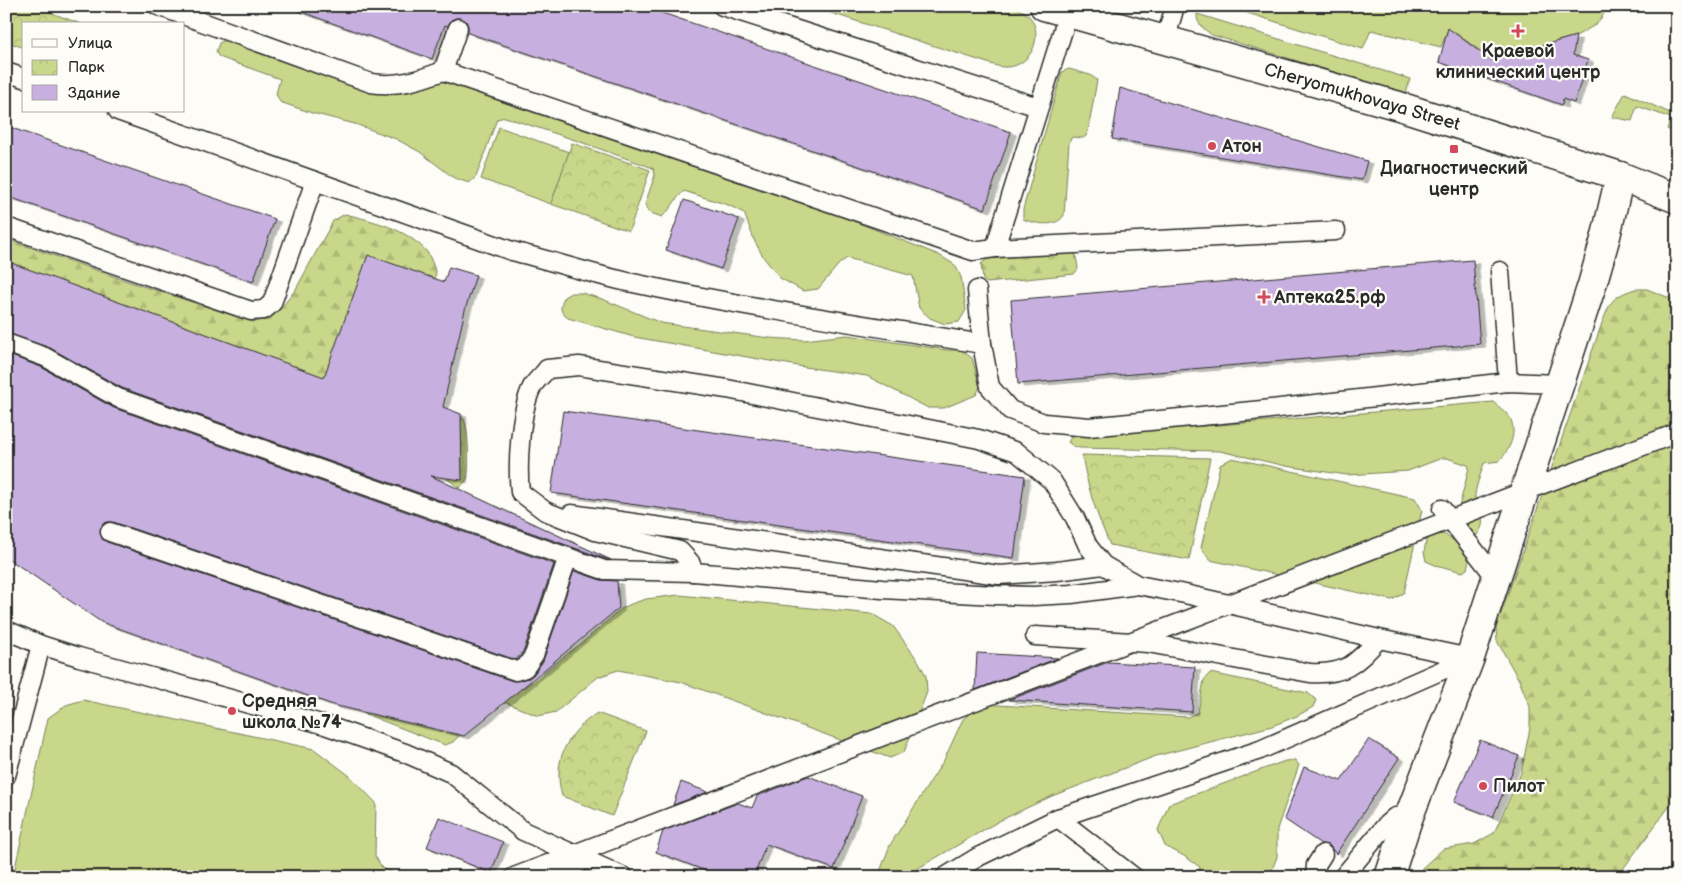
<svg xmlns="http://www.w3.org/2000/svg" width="1683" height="883" font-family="'Balsamiq Sans',sans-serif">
  <defs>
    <pattern id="forest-firs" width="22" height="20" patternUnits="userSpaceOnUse" patternTransform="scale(1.25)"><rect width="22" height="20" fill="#c9d78a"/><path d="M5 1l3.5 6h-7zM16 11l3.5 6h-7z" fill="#adb977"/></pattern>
    <pattern id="park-crowns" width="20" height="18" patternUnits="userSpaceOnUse" patternTransform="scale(1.25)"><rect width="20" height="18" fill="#c9d78a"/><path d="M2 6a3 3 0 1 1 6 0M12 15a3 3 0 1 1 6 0" fill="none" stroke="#adb977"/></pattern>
    <filter id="shadow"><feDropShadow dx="5.5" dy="3" stdDeviation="0" flood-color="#0004"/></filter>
  </defs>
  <rect width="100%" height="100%" fill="#fdfcf7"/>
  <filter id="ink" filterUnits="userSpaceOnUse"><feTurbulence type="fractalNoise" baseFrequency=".02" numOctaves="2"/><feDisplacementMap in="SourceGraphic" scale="10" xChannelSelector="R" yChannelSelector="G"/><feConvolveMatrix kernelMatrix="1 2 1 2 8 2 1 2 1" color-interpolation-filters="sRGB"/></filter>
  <g filter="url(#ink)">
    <g fill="#c9d78a" stroke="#7a815a">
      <path d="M809 6H1008C1012 8 1019 9 1023 11 1048 27 1034 68 1005 67 1001 67 997 66 994 65Z"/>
      <path d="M1225 6H1609L1597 24 1576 36 1491 60 1448 29 1441 47 1371 30 1363 49Z"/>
      <path d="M1197 14 1410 79 1406 94 1212 35C1204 29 1196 24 1197 14Z"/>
      <path d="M226 40 367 91C399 96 415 87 445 80L811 204 939 255 955 265 961 277 966 310 959 322 945 324 930 318 919 308 913 276 847 258 839 264 818 289 803 291 780 278 764 258 755 242 744 213 728 205 684 191C675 198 671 210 662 217L648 212 645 204 655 175 653 168 575 140 505 117 497 119 476 177 469 183 454 178 420 152 396 139 355 124 312 113 280 102 276 94 280 79 219 57 216 52 219 43Z"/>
      <path d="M1069 69 1090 75 1097 80 1088 131 1086 136 1083 138 1072 137 1069 142 1064 215C1057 228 1035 224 1023 219V209L1062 72Z"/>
      <path d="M1625 93 1677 116V134L1667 129 1671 118 1637 106 1632 121 1612 117Z"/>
      <path d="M499 127 569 152 551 204 481 179Z"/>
      <path d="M571 293H582L602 299 661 323 769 338 804 340 847 335 947 350H961L972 358 980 387 976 395 944 408H928L867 376 804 367 634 337 568 318C559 312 560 307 564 297Z"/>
      <path d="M1493 402C1500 408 1510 414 1512 423 1516 437 1508 452 1499 461L1484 463C1482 471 1474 490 1475 498 1478 513 1489 519 1477 535L1471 534 1460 518 1458 511 1469 468 1468 465 1447 458H1442L1408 471 1347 475 1286 466 1220 451 1080 448 1073 446 1068 442 1073 434 1220 425Z"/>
      <path d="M1232 458 1415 498 1422 510 1404 593 1392 600 1210 560 1201 548 1220 465Z"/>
      <path d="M48 522 518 687H525L584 641 621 609 631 604 646 599 679 595 872 614 893 626 919 662 926 676 927 692 904 752 890 758 681 682 618 670 598 677 556 712 538 716 507 703H492L453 742 445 745 303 690 103 618Z"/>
      <path d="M1444 534 1456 542 1469 560 1467 569 1463 572 1435 565 1426 561 1424 552 1427 536Z"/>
      <path d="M1210 673 1308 693 1316 700 1313 707 1297 716 1272 726 1156 756 1052 796 999 821 903 877H878L890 845 944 760 963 719 982 704 1188 717 1198 712 1204 680Z"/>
      <path d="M83 700 314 749 350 776 376 803 375 856 383 869 409 877H13L48 718 66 705Z"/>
      <path d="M1295 760 1299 765 1277 829V857L1269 877H1196L1199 872 1200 867 1184 856 1165 846 1158 830 1169 804 1285 761Z"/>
    </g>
    <g fill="url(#forest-firs)" stroke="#7a815a">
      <path d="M345 214C374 221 407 229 427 252 431 258 434 267 436 274L433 280 434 407C442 410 457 412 463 418 469 424 470 471 467 479 465 483 462 485 459 488L421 458 319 420 6 324V239L133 283 254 322 268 319 282 307 296 289 333 221Z"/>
      <path d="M1070 252 1076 255 1078 269 1074 274 987 283 983 280 981 264 987 259Z"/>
      <path d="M1635 289H1647L1677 301V796L1617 877H1419L1422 868 1443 849 1474 844 1494 833 1521 773 1530 728V707L1519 680 1497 641 1496 628 1602 323C1611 301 1611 297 1635 289Z"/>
    </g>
    <g fill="url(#park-crowns)" stroke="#7a815a">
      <path d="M6 6H33L81 24H24V48L6 41Z"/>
      <path d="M572 143 650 170 629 231 551 204Z"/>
      <path d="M1082 455 1210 458 1189 560 1110 545C1096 513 1088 490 1082 455Z"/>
      <path d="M597 713 646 731 612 816 562 796C552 760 567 733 597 713Z"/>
    </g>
    <g fill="#c7b0df" stroke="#2b2b2b" filter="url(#shadow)">
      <path d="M296 6H642L1011 132 985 209 468 33V26L466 21 461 18H456L451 20 448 26 445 25 432 59 296 10Z"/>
      <path d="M1448 28 1491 60 1576 36 1573 55 1588 60 1574 103 1563 99 1562 105 1439 62Z"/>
      <path d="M1120 88 1367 161 1362 180 1112 139Z"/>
      <path d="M6 126 275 219 253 282 6 196Z"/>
      <path d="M684 200 739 219 721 269 666 250Z"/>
      <path d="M368 255 444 282 449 267 476 275 465 310 443 407 461 414 462 480 431 476 611 560 606 559 122 388 50 348 6 333V261L324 377Z"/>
      <path d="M1473 260 1480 344 1018 384 1011 300Z"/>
      <path d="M6 354 41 367 114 408 554 564 524 650 516 660 113 522H108L103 524 100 529 102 539 107 542 513 681 529 678 534 674 543 661 574 571 601 580 617 581 619 608 464 736 333 705 101 622 6 557Z"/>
      <path d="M563 411 1025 476 1014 558 551 493Z"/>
      <path d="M977 653 1058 658 975 690Z"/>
      <path d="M1108 662 1195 667 1192 712 1009 700Z"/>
      <path d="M1369 739 1399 758 1336 854 1329 845 1321 844 1284 819 1304 767 1341 781Z"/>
      <path d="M1480 740 1519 756 1493 817 1454 802Z"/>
      <path d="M808 776 862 796 834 869 766 844 754 877H722L656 852 663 831 738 803 752 808 757 796Z"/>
      <path d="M681 782 708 792 673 805Z"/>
      <path d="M439 817 503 842 491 873 427 847Z"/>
    </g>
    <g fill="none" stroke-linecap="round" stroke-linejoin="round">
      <g stroke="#2b2b2b" stroke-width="21">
        <g id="service">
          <path d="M158 6 371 83C397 87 419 80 443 71L973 251 995 248 1068 14"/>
          <path d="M722 6 1038 107"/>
          <path d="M1165 41 1175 6"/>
          <path d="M443 71 458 28"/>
          <path d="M6 72 24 78"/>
          <path d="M118 111 512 251C553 261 593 275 633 283 749 308 866 325 982 344"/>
          <path d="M6 227 251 311 264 310 272 303 315 181"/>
          <path d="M995 248 1336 231"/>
          <path d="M1500 271 1508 382"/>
          <path d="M977 290 982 344 990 387 1010 410 1044 423 1089 427 1262 410 1508 382 1560 384"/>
          <path d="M6 343 45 357 118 398 604 570 694 572 882 589 996 595 1033 596 1071 594 1138 585 1185 594 1379 639 1470 658"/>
          <path d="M1442 509 1497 579"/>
          <path d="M571 514 999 575 1057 571 1103 565"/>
          <path d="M110 532 516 671 525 668 534 655 568 557"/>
          <path d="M694 572 690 562 680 551 595 531 545 511 520 492C517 465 520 411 532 387 535 381 543 375 547 369L579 366 727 389 979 439 1017 452 1052 481 1075 518 1088 546 1103 565 1138 585"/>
          <path d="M6 630 41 645 79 657 325 725 405 753 451 773 523 831 624 877"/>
          <path d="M1035 636 1148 643 1310 673C1346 675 1355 664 1379 639"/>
          <path d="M6 776 41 645"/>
          <path d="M1058 818 1134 877"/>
          <path d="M514 877 1677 433"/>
          <path d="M554 877 585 860"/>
          <path d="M945 877 978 857 1058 818 1260 750 1470 658"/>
          <path d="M1315 877 1316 865 1323 854"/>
          <path d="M1343 877 1387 824 1395 817 1408 819"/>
        </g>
      </g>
      <g stroke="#2b2b2b" stroke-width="31">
        <path id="minor" d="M1389 877 1408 819 1470 658 1592 285 1606 236 1620 176"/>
      </g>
      <g stroke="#2b2b2b" stroke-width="31">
        <path id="secondary" d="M1044 6 1399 106 1620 176 1677 199"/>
      </g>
      <use href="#service" stroke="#fdfcf7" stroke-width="18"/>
      <use href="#minor" stroke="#fdfcf7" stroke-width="28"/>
      <use href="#secondary" stroke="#fdfcf7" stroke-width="28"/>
    </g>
  </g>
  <g fill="#d1495b" stroke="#fdfcf7" stroke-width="2">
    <path d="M1515.5 23.5h5v5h5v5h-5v5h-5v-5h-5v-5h5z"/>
    <circle cx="1212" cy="146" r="5"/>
    <rect x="1449" y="144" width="10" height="10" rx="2.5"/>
    <path d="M1261.5 289.5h5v5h5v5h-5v5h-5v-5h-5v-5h5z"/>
    <circle cx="232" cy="711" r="5"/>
    <circle cx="1483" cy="786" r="5"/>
  </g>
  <g text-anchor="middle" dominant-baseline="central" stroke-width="4.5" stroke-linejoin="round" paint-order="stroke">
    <g font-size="18" font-weight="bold" fill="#2b2b2b" stroke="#fdfcf7" text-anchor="start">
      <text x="1518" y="51" text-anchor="middle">Краевой<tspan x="1518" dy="21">клинический центр</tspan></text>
      <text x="1222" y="146">Атон</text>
      <text x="1454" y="168" text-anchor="middle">Диагностический<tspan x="1454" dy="21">центр</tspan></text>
      <text x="1274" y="297">Аптека25.рф</text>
      <text x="242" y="701">Средняя<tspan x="242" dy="21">школа №74</tspan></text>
      <text x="1493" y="786">Пилот</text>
    </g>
    <g font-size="18" fill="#2b2b2b" stroke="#fdfcf7">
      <text transform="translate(1362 97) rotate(16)">Cheryomukhovaya Street</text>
    </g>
  </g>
  <rect width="1683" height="883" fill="none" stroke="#fdfcf7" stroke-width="25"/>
  <rect x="12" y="12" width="1658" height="858" fill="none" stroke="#2b2b2b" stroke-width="2" filter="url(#ink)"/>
  <rect x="22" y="22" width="162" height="90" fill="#fdfcf7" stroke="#a9a8a5"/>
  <rect x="32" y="39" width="25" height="8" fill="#fdfcf7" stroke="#a9a8a5"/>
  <text x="68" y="48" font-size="15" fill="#2b2b2b">Улица</text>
  <rect x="32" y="60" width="25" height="15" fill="url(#park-crowns)" stroke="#a9a8a5"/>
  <text x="68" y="72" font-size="15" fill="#2b2b2b">Парк</text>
  <rect x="32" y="85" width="25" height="15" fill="#c7b0df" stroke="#a9a8a5"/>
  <text x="68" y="98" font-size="15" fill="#2b2b2b">Здание</text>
</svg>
